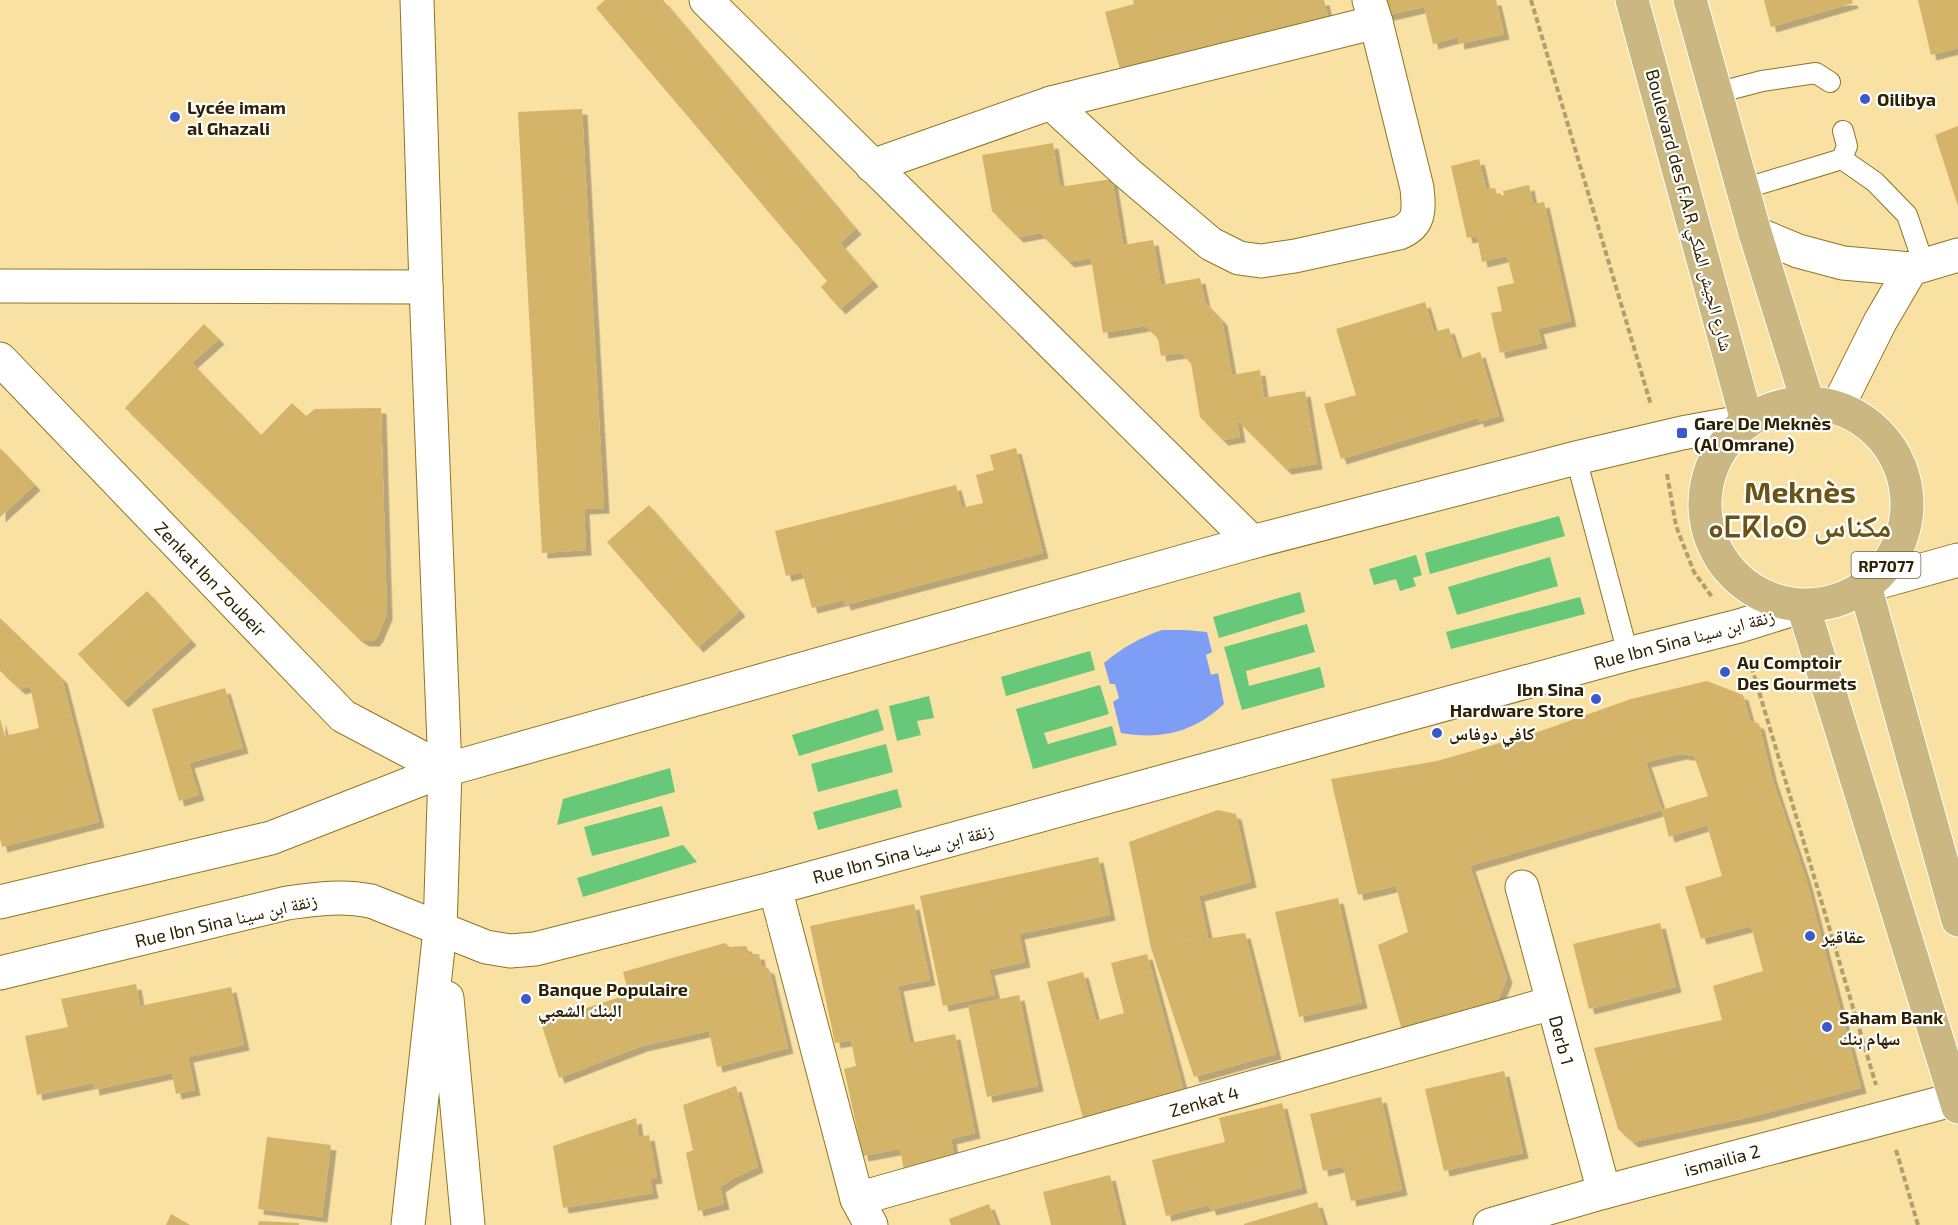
<svg xmlns="http://www.w3.org/2000/svg" width="1958" height="1225" font-family="'Exo 2','Noto Naskh Arabic','Noto Sans Tifinagh',sans-serif">
  <defs>
    <filter id="shadow"><feDropShadow dx="5.5" dy="5.5" stdDeviation="0" flood-color="#0004"/></filter>
  </defs>
  <rect width="100%" height="100%" fill="#f9e0a3"/>
  <g fill="#66c878">
    <path d="M1559 516 1565 536 1430 574 1425 553Z"/>
    <path d="M1416 555 1422 575 1413 578 1416 586 1400 591 1396 579 1374 585 1369 569Z"/>
    <path d="M1550 557 1558 586 1457 615 1448 587Z"/>
    <path d="M1300 592 1305 612 1219 638 1213 617Z"/>
    <path d="M1580 597 1585 614 1451 649 1446 632Z"/>
    <path d="M1307 624 1315 652 1246 671 1249 686 1320 667 1325 687 1242 710 1224 647Z"/>
    <path d="M1090 651 1095 670 1006 696 1001 677Z"/>
    <path d="M1100 685 1109 714 1044 733 1048 744 1112 726 1117 745 1033 769 1016 709Z"/>
    <path d="M929 696 934 718 917 721 921 735 897 741 889 706Z"/>
    <path d="M878 709 884 730 799 756 792 735Z"/>
    <path d="M886 744 893 772 818 792 811 764Z"/>
    <path d="M670 768 675 792 557 825 563 799Z"/>
    <path d="M897 789 902 807 818 830 813 812Z"/>
    <path d="M662 806 670 836 592 856 584 827Z"/>
    <path d="M683 845 697 862 583 897 577 878Z"/>
  </g>
  <path fill="#7e9ef5" d="M1162 630H1185L1207 632 1212 652 1206 655 1211 675 1218 673 1224 704C1194 732 1162 740 1121 733L1113 702 1119 698 1115 684H1110L1104 663C1122 648 1139 638 1162 630Z"/>
  <g fill="#d3b467" filter="url(#shadow)">
    <path d="M605 0H663L856 229 840 243 873 281 840 309 821 287 827 281 596 8Z"/>
    <path d="M1133 0H1324L1330 25 1122 77 1105 12 1134 4Z"/>
    <path d="M1372 0H1496L1504 34 1459 44 1458 37 1433 44 1424 7 1376 18Z"/>
    <path d="M1764 0H1852L1853 3 1771 27Z"/>
    <path d="M1918 0H1958V48L1931 55Z"/>
    <path d="M582 109 604 508 584 509 586 550 542 553 518 112Z"/>
    <path d="M1958 126V206L1935 135Z"/>
    <path d="M1053 143 1060 187 1112 179 1123 245 1153 240 1161 285 1200 278 1205 302 1222 320 1232 375 1260 370 1264 398 1305 391 1317 464 1286 469 1237 420 1240 437 1223 440 1200 417 1191 363 1181 353 1161 356 1158 338 1145 326 1103 333 1091 258 1069 262 1040 233 1018 237 992 211 982 155Z"/>
    <path d="M1479 159 1486 189 1495 188 1498 197 1504 195 1503 191 1529 185 1533 204 1544 202 1571 321 1538 329 1542 343 1500 353 1491 313 1502 311 1497 287 1514 283 1507 256 1482 262 1477 236 1467 238 1451 166Z"/>
    <path d="M1425 302 1434 332 1449 328 1459 359 1480 352 1499 416 1478 422V418L1341 459 1324 404 1356 395 1336 329Z"/>
    <path d="M204 324 219 339 192 363 261 435 292 403 306 416 315 409 381 408 387 614 378 636 374 641H364L356 636 125 408Z"/>
    <path d="M0 448 35 485 0 517Z"/>
    <path d="M1016 448 1043 553 845 605 844 600 812 608 802 572 786 576 775 531 956 485 962 508 983 503 976 475 994 470 990 455Z"/>
    <path d="M649 505 740 611 698 647 607 542Z"/>
    <path d="M147 591 191 640 123 702 78 654Z"/>
    <path d="M0 618 62 678 99 822 2 847 0 839V719L5 736 39 728 30 686 20 689 0 671Z"/>
    <path d="M1707 681 1743 695 1750 720 1759 724 1772 778 1806 879 1861 1088 1754 1116 1633 1142 1618 1129 1594 1048 1722 1020 1713 986 1763 971 1751 926 1701 939 1685 887 1722 876 1707 825 1669 837 1662 810 1708 796 1694 756 1681 754 1646 762 1662 810 1470 866 1507 978 1496 1005 1403 1034 1378 945 1408 932 1396 886 1358 895 1331 779 1437 761 1538 732 1631 699Z"/>
    <path d="M225 688 243 748 189 763 199 795 179 801 152 709Z"/>
    <path d="M1218 810 1236 814 1251 882 1199 896 1208 937 1173 944 1245 933 1276 1054 1194 1077 1151 948 1129 842Z"/>
    <path d="M1098 857 1110 915 1019 934 1025 962 989 970 995 995 943 1006 920 896Z"/>
    <path d="M1338 898 1362 1003 1299 1017 1275 912Z"/>
    <path d="M914 904 930 980 898 986 910 1043 955 1034 975 1133 951 1139 955 1159 904 1170 900 1149 863 1156 844 1069 856 1066 851 1040 835 1043 810 926Z"/>
    <path d="M1660 923 1676 987 1589 1009 1573 944Z"/>
    <path d="M725 943 730 947 746 946 750 954H759L761 965 769 969 788 1048 717 1067 709 1031 642 1046 559 1078 541 1023 629 994 623 972Z"/>
    <path d="M1147 954 1184 1091 1083 1118 1047 982 1083 972 1096 1021 1124 1013 1111 963Z"/>
    <path d="M136 984 140 1006 231 987 244 1045 188 1057 195 1090 176 1094 172 1073 94 1090 93 1083 37 1095 25 1036 68 1027 61 999Z"/>
    <path d="M1019 995 1038 1086 987 1097 968 1006Z"/>
    <path d="M1504 1071 1523 1153 1444 1171 1425 1089Z"/>
    <path d="M736 1086 758 1167 734 1178 720 1187 724 1204 698 1211 686 1153 693 1150 683 1105Z"/>
    <path d="M1381 1097 1402 1190 1351 1201 1343 1166 1323 1171 1310 1114Z"/>
    <path d="M1282 1103 1302 1188 1211 1210 1209 1205 1166 1216 1152 1160 1225 1142 1219 1118Z"/>
    <path d="M636 1118 639 1137 649 1135 657 1178 650 1179 653 1193 563 1208 553 1146Z"/>
    <path d="M267 1137 331 1145 322 1217 258 1209Z"/>
    <path d="M1110 1175 1122 1225H1051L1043 1192Z"/>
    <path d="M1317 1202 1324 1225H1244V1224Z"/>
    <path d="M989 1204 997 1225H951L949 1219Z"/>
    <path d="M171 1214 190 1225H166Z"/>
    <path d="M259 1221 299 1223V1225H258Z"/>
  </g>
  <g fill="none" stroke-linecap="round" stroke-linejoin="round">
    <g stroke="#917422" stroke-width="22">
      <g id="service">
        <path d="M1716 93 1762 81 1816 73 1830 82"/>
        <path d="M1842 159 1875 182 1907 215 1924 265"/>
        <path d="M1842 159 1847 146 1843 131"/>
        <path d="M1743 189 1842 159"/>
        <path d="M1576 458 1628 654"/>
      </g>
    </g>
    <g stroke="#917422" stroke-width="35">
      <g id="minor">
        <path d="M706 0 1252 542"/>
        <path d="M1051 103 1126 172 1211 244 1239 258 1261 261 1295 256 1399 233C1421 224 1419 209 1417 188L1376 22 1369 0"/>
        <path d="M872 166 1051 103 1376 22"/>
        <path d="M1755 233 1798 251 1843 263 1911 269"/>
        <path d="M0 286 426 287"/>
        <path d="M0 359 343 716 445 770"/>
        <path d="M1837 408 1880 322 1911 269 1958 255"/>
        <path d="M1865 586 1958 560"/>
        <path d="M1522 887 1604 1192"/>
        <path d="M775 888 857 1199 871 1225"/>
        <path d="M447 998 468 1225"/>
        <path d="M857 1199 1552 1003"/>
        <path d="M408 1225 440 930 445 770 426 287 417 0"/>
        <path d="M1490 1225 1604 1192 1956 1099"/>
      </g>
    </g>
    <g stroke="#917422" stroke-width="35">
      <g id="secondary">
        <path d="M0 902 271 838 445 770 1252 542 1576 458 1682 433 1747 421"/>
        <path d="M0 973 287 903C316 899 342 895 371 901L486 947 510 951 535 949 775 888 1628 654 1739 626 1803 606"/>
      </g>
    </g>
    <g stroke="#fff" stroke-width="35">
      <g id="primary">
        <path d="M1632 0 1747 421"/>
        <path d="M1690 0 1755 233 1808 403"/>
        <circle cx="1806" cy="504" r="101"/>
        <path d="M1865 586 1958 920"/>
        <path d="M1803 606 1958 1107"/>
      </g>
    </g>
    <g stroke="#b39f6b" stroke-width="4" stroke-dasharray="6 3" stroke-linecap="butt">
      <path d="M1531 0 1651 405"/>
      <path d="M1667 474 1676 526 1694 572 1712 597"/>
      <path d="M1749 658 1876 1085"/>
      <path d="M1896 1150 1918 1225"/>
    </g>
    <use href="#service" stroke="#fff" stroke-width="20"/>
    <use href="#minor" stroke="#fff" stroke-width="33"/>
    <use href="#secondary" stroke="#fff" stroke-width="33"/>
    <use href="#primary" stroke="#cbb781" stroke-width="33"/>
  </g>
  <g fill="#3a59cb" stroke="#fff" stroke-width="2">
    <circle cx="1865" cy="99" r="6"/>
    <circle cx="175" cy="117" r="6"/>
    <rect x="1676" y="427" width="12" height="12" rx="3"/>
    <circle cx="1725" cy="672" r="6"/>
    <circle cx="1596" cy="699" r="6"/>
    <circle cx="1437" cy="733" r="6"/>
    <circle cx="1810" cy="936" r="6"/>
    <circle cx="526" cy="999" r="6"/>
    <circle cx="1827" cy="1027" r="6"/>
  </g>
  <g text-anchor="middle" dominant-baseline="central" stroke-width="4.5" stroke-linejoin="round" paint-order="stroke">
    <rect fill="#fff" stroke="#6c644c" stroke-width="1.5" x="1851.5" y="552" width="69" height="26" rx="4.5"/>
    <g font-size="16" font-weight="bold" fill="#2d2100">
      <text x="1886" y="565">RP7077</text>
    </g>
    <g font-size="18" font-weight="bold" fill="#2d2100" stroke="#fff" text-anchor="start">
      <text x="1877" y="99">Oilibya</text>
      <text x="187" y="107">Lycée imam<tspan x="187" dy="21">al Ghazali</tspan></text>
      <text x="1694" y="423">Gare De Meknès<tspan x="1694" dy="21">(Al Omrane)</tspan></text>
      <text x="1737" y="662">Au Comptoir<tspan x="1737" dy="21">Des Gourmets</tspan></text>
      <text x="1584" y="689" text-anchor="end">Ibn Sina<tspan x="1584" dy="21">Hardware Store</tspan></text>
      <text x="1449" y="733">كافي دوفاس</text>
      <text x="1822" y="936">عقاقير</text>
      <text x="538" y="989">Banque Populaire<tspan x="538" dy="21">البنك الشعبي</tspan></text>
      <text x="1839" y="1017">Saham Bank<tspan x="1839" dy="21">سهام بنك</tspan></text>
    </g>
    <g font-size="18" fill="#2d2100" stroke="#fff">
      <text transform="translate(1690 210) rotate(75)">Boulevard des F.A.R شارع الجيش الملكي</text>
      <text transform="translate(211 579) rotate(46)">Zenkat Ibn Zoubeir</text>
      <text transform="translate(1684 639) rotate(-15)">Rue Ibn Sina زنقة ابن سينا</text>
      <text transform="translate(903 853) rotate(-15)">Rue Ibn Sina زنقة ابن سينا</text>
      <text transform="translate(226 920) rotate(-13)">Rue Ibn Sina زنقة ابن سينا</text>
      <text transform="translate(1562 1040) rotate(75)">Derb 1</text>
      <text transform="translate(1204 1101) rotate(-16)">Zenkat 4</text>
      <text transform="translate(1722 1160) rotate(-15)">ismailia 2</text>
    </g>
    <g font-size="30" font-weight="bold" fill="#6a5315" stroke="#fff">
      <text x="1800" y="491">Meknès<tspan x="1800" dy="34">ⴰⵎⴽⵏⴰⵙ مكناس</tspan></text>
    </g>
  </g>
</svg>
